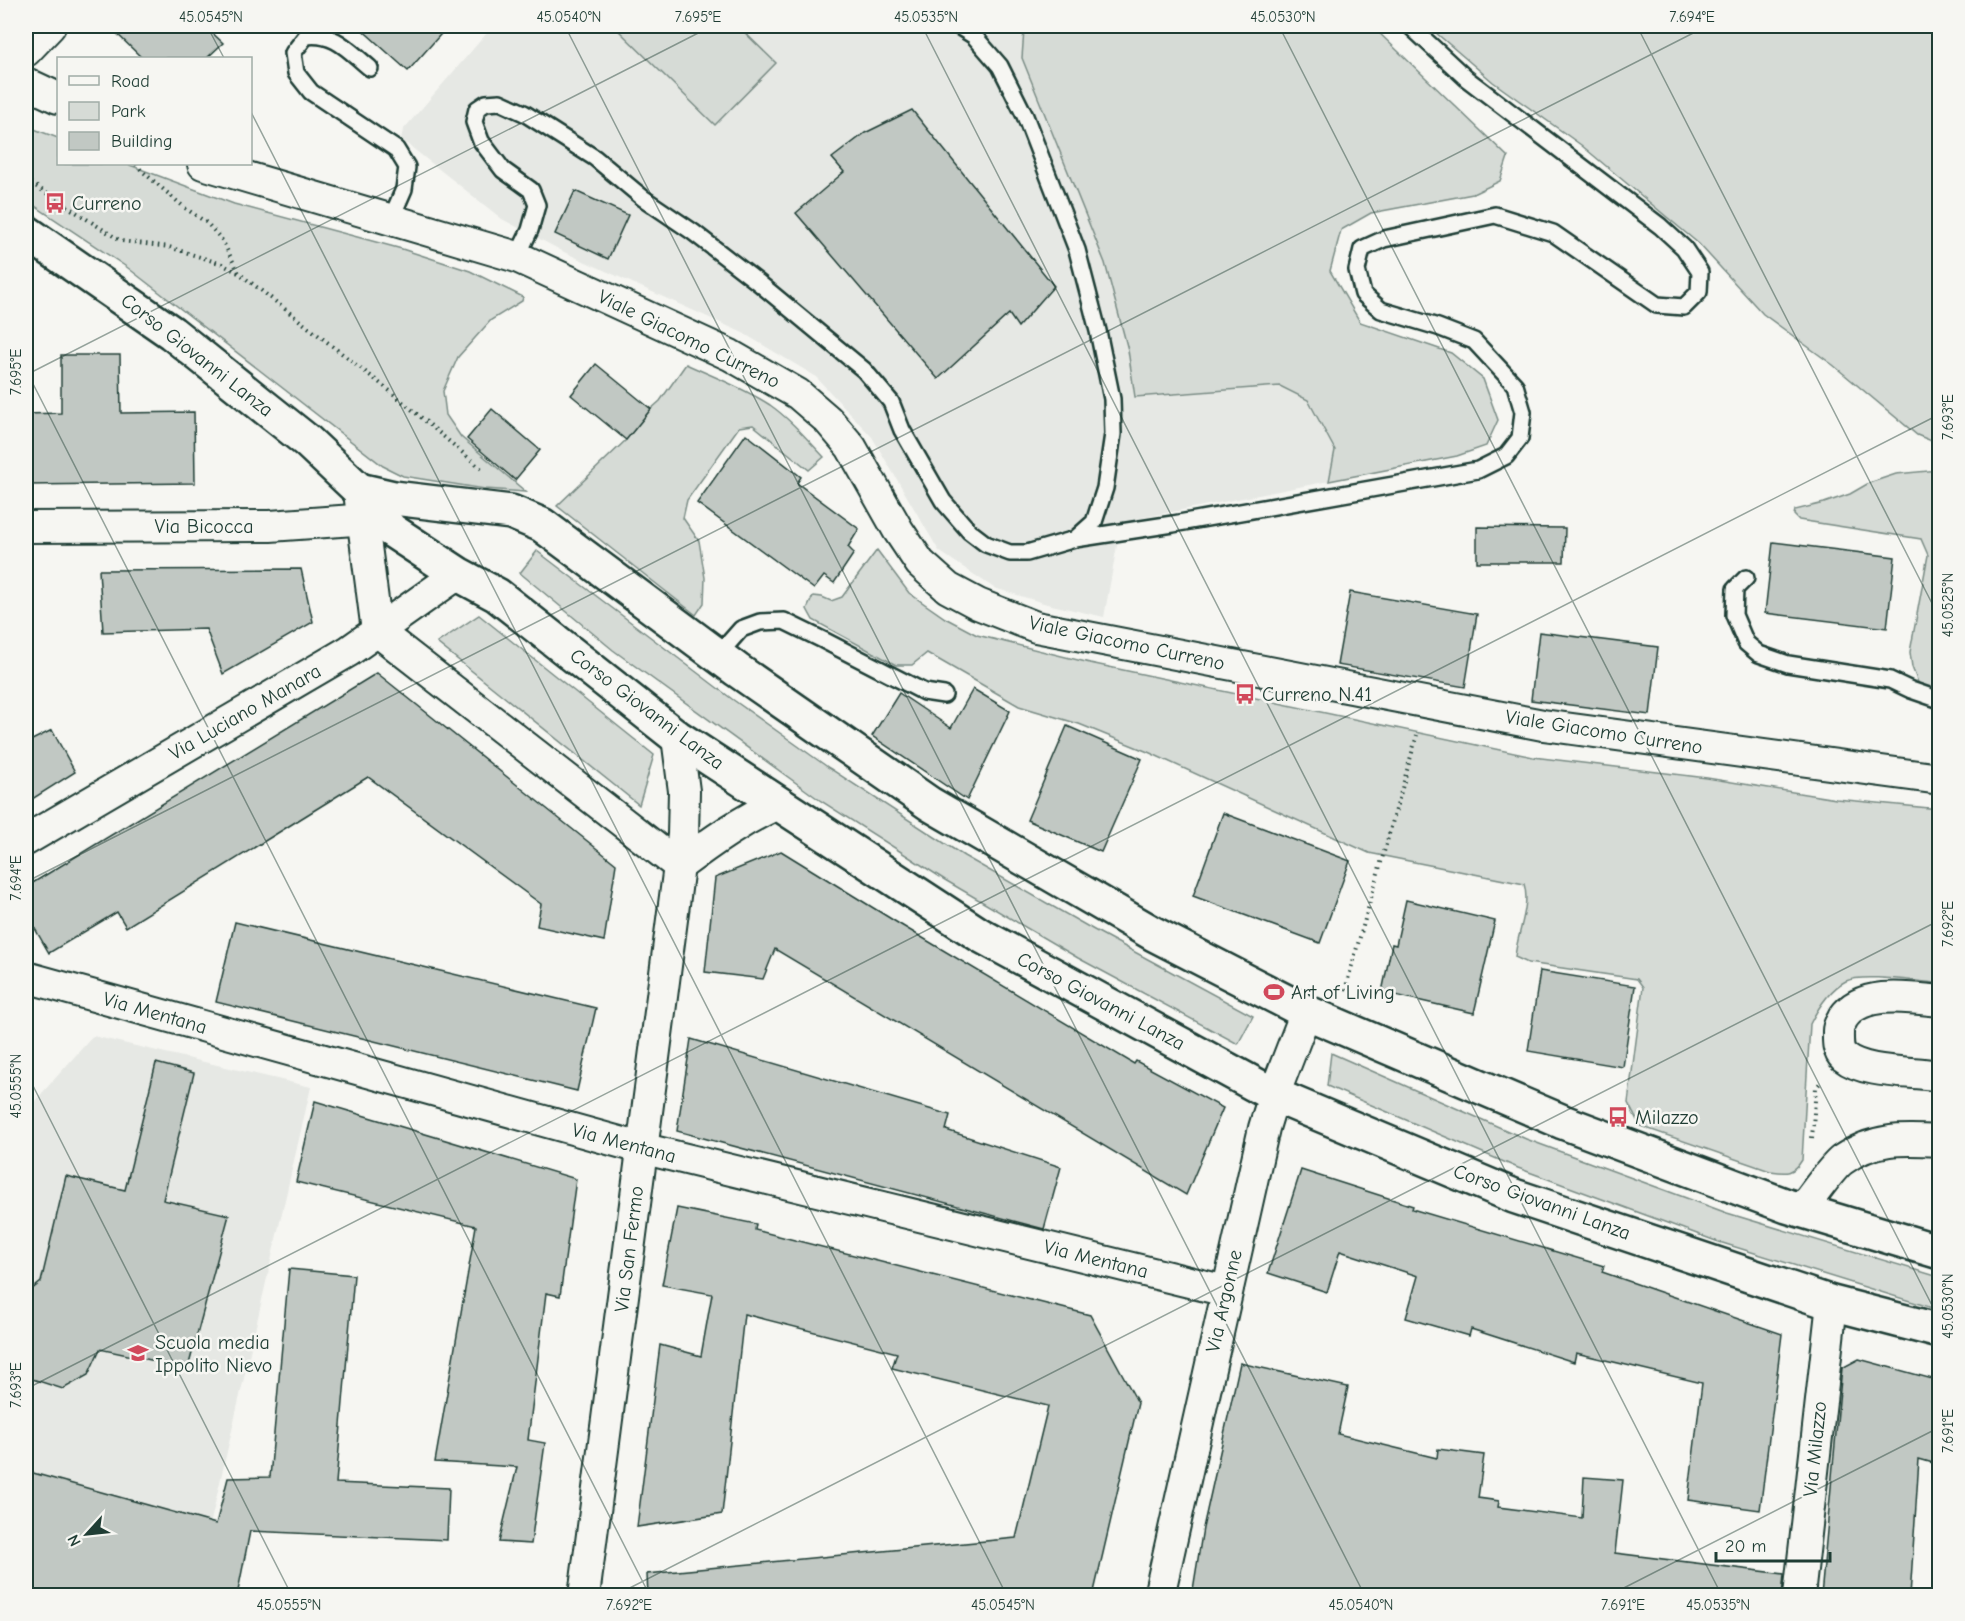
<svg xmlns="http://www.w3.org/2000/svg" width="1965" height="1621" font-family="'Comic Neue',sans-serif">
  <rect width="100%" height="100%" fill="#f6f6f2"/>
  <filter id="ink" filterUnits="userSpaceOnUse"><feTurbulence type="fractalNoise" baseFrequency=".0167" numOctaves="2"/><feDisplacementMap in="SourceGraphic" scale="12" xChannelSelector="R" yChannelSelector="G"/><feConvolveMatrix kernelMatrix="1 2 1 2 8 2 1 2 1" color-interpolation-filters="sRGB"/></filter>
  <g filter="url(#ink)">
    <g fill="#e6e8e4">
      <path d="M493 26H1371L1508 157 1500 181 1473 194 1371 213 1341 230 1330 271 1360 322 1451 353 1483 379 1498 420 1486 446 1457 456 1141 518 1127 524 1118 540 1104 617 1047 604 994 588 939 551 872 437 815 376 743 333 566 253 502 219 401 139 403 130Z"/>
      <path d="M93 1036 311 1087 194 1595H26V1111Z"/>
    </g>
    <g fill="#d6dbd6" stroke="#7a8c85" stroke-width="1.5">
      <path d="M614 26H738L776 63 715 125Z"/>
      <path d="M1028 26H1371L1373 27 1508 157 1500 181 1473 194 1371 213 1341 230 1330 271 1360 322 1451 353 1483 379 1498 420 1486 446 1457 456 1329 481 1335 450 1308 400 1280 386 1135 397 1128 350 1105 263 1022 58 1024 30Z"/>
      <path d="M1428 26H1939V444L1917 435 1833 365 1763 314 1699 244 1581 145 1493 82Z"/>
      <path d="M26 126 58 138V164H127L234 204 402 249 470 271 523 297 522 301 491 320 458 357 443 391 446 415 461 437 526 492 485 489 403 476 383 466 128 268 26 200Z"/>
      <path d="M686 364C714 377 744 388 770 405 790 419 807 439 824 457L809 470 753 425 739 427 687 500 683 518 699 541 705 578 704 603 696 615 557 506 626 440 651 409 660 401Z"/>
      <path d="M1939 470V689L1919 685 1912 667 1910 652 1928 555 1921 539 1799 520 1794 515 1795 510 1824 503 1850 494 1869 483 1896 474Z"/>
      <path d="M877 550 909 593 945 618 977 635 1090 663 1533 757 1707 778 1836 799 1939 809V983C1919 982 1863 973 1846 981 1830 989 1818 1008 1810 1024L1802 1160C1793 1175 1785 1173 1770 1171L1640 1126 1628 1103 1643 987 1637 979 1528 963 1515 957C1517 934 1531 905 1524 884L1369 853 1148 752 1079 724 1019 706 927 653 912 665H896L813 620 807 609 813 596 822 597 831 601 842 597Z"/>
      <path d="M537 551 732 699 829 768 964 856 1094 930 1253 1016 1238 1044 1078 958 945 880 821 801 613 650 520 573Z"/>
      <path d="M479 615 654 755 639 805 437 643Z"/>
      <path d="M1331 1053 1526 1139 1727 1213 1939 1277V1310L1716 1241 1518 1168 1327 1086Z"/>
    </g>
    <g fill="#c1c8c3" stroke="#1f3d34" stroke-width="1.5">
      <path d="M109 26H205L223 43 207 58H142Z"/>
      <path d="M358 26H448L408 71Z"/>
      <path d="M912 110 1054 286 1018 327 1009 314 938 379 796 213 844 172 832 158 865 133Z"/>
      <path d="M575 191 628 215 608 259 555 234Z"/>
      <path d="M61 355H120L121 413 194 412 195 483 26 485V414L61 413Z"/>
      <path d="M596 364 651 409 626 440 571 395Z"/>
      <path d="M492 409 540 450 515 480 467 439Z"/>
      <path d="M746 434 801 477 797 483 859 529 848 547 854 553 834 583 824 576 814 589 697 503Z"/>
      <path d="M1477 527 1565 528 1564 562H1477Z"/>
      <path d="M1773 542 1895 557 1887 628 1765 613Z"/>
      <path d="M301 569 313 622 223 674 206 629 103 632 99 570Z"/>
      <path d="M1350 592 1477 614 1465 687 1337 665Z"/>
      <path d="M1539 632 1658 647 1650 715 1531 700Z"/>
      <path d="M377 673 616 864 604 941 537 926 541 904 368 777 126 927 117 912 49 953 26 913V887Z"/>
      <path d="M973 689 1010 711 967 800 872 736 899 693 951 728Z"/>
      <path d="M1067 726 1142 759 1101 852 1027 820Z"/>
      <path d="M52 730 75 772 26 803V743Z"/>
      <path d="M1223 813 1350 861 1320 943 1193 896Z"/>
      <path d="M781 851 901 925 1134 1064 1136 1061 1223 1108 1186 1195 775 949 763 979 705 972 715 878Z"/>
      <path d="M1406 900 1495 921 1474 1013 1382 992 1392 944 1396 945Z"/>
      <path d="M235 922 596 1008 577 1091 216 1002Z"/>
      <path d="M1540 971 1635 986 1623 1067 1528 1051Z"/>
      <path d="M691 1039 950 1115 946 1130 1061 1167 1044 1229 677 1131Z"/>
      <path d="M156 1063 194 1073 163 1200 229 1215 188 1368 100 1349 88 1375 63 1389 26 1377V1294L41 1282 66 1176 125 1190Z"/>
      <path d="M315 1101 576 1179 560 1296 546 1293 528 1440 545 1443 531 1544 499 1542 517 1467 435 1462 476 1226 296 1182Z"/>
      <path d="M1301 1170 1413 1206 1412 1209 1604 1266 1602 1272 1782 1334 1760 1510 1688 1500 1702 1383 1576 1353 1574 1362 1471 1329 1469 1336 1406 1318 1418 1276 1340 1251 1327 1292 1268 1273Z"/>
      <path d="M677 1208 756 1224 755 1230 1090 1315 1138 1403 1093 1596H648L647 1574 1016 1538 1048 1406 892 1368 897 1353 744 1314 722 1514 637 1527 660 1345 701 1356 712 1294 662 1285Z"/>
      <path d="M289 1269 354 1275 336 1483 449 1488 447 1540 250 1531 237 1596H26V1471L216 1524 228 1478 270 1477Z"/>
      <path d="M1859 1359 1940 1381V1465L1919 1459 1910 1596H1821L1842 1368Z"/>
      <path d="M1240 1363 1348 1387 1338 1434 1437 1458 1438 1449 1484 1455 1478 1498 1499 1501 1498 1507 1582 1518 1584 1477 1623 1480 1615 1553 1784 1574 1782 1596H1192L1203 1528Z"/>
    </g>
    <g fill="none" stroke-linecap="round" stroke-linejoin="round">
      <g stroke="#1f3d34" stroke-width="20">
        <g id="lane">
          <path d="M370 68C349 51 335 32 306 36L293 53 296 73 311 92 396 149 407 167 404 189 391 219"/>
          <path d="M517 257 530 230 537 205 531 190 503 170 481 141 474 122 477 109 486 103 500 102 524 113 595 158 643 198 693 232 759 283 864 370 891 402 902 430 943 501 969 531 986 544 1010 553H1027L1075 539 1094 522 1105 488 1113 434 1112 399 1098 331 1077 250 1025 116 1000 66 974 36 958 26"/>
          <path d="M1075 539 1173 524 1478 470 1506 456 1520 438 1523 412 1515 385 1474 341 1438 327 1381 310 1363 294 1357 270 1362 249 1384 239 1495 215 1553 233 1657 305 1684 307 1699 292 1700 272 1684 248 1660 226 1467 79 1410 26"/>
          <path d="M1746 578 1735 589 1734 615 1746 643 1759 654 1788 664 1890 680 1911 690 1940 700"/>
          <path d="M718 655 741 629 760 622 784 621 823 640 924 692 944 695"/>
        </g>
      </g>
      <g stroke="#1f3d34" stroke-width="34">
        <g id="street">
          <path d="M26 51 50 26"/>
          <path d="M26 83 58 98"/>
          <path d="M203 164 517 257 730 355 798 394 828 420 851 447 898 530 920 563 948 588 978 604 1036 627 1543 725 1940 779"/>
          <path d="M360 500 377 631"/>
          <path d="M26 527 270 526 382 518"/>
          <path d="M377 631 679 866"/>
          <path d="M26 840 349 651 458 574"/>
          <path d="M679 866C711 842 742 820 779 803"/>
          <path d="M26 977 641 1148 1226 1291"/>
          <path d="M1940 1001C1911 998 1862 989 1843 1018 1841 1023 1838 1025 1838 1031 1838 1039 1837 1051 1844 1057 1865 1074 1913 1071 1940 1076"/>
          <path d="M1801 1210C1811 1198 1831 1168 1842 1160 1874 1137 1903 1139 1940 1141"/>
          <path d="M584 1596 683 835 684 791 677 737"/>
          <path d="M1159 1596 1264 1128 1274 1095 1306 1012"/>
          <path d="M1799 1596 1832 1303"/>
        </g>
      </g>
      <g stroke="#1f3d34" stroke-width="38">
        <g id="secondary">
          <path d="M26 232 172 333 307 441 359 490 391 530 458 574 497 595 677 737 980 935 1274 1095 1514 1196 1832 1303 1940 1331"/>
          <path d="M359 490 394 498 511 512 542 525 737 670 930 804 1154 934 1306 1012 1563 1122 1787 1206 1940 1252"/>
        </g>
      </g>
      <g stroke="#1f3d34" stroke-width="4" stroke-dasharray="1.5 4.5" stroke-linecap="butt">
        <path d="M136 164 142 171 185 208 207 223 222 240 239 273"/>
        <path d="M26 180 121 241 169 247 222 264 240 274 390 391 484 471"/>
        <path d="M1345 990 1417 735"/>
        <path d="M1812 1138 1816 1088 1821 1082"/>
      </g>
      <use href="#lane" stroke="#f6f6f2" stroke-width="15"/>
      <use href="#street" stroke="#f6f6f2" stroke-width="30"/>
      <use href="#secondary" stroke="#f6f6f2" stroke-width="33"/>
    </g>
  </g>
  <path fill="none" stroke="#1f3d34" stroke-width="1.5" stroke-opacity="0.45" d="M207 26 224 58M565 26 1365 1596M922 26 1722 1596M1279 26 1940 1321M1637 26 1940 619M250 110 1007 1596M26 370 650 1596M26 375 712 26M26 882 1707 26M26 1072 292 1596M26 1389 1940 414M614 1596 1940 920M1608 1596 1940 1427"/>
  <defs>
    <g id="bus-bare" transform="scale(1.62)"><path d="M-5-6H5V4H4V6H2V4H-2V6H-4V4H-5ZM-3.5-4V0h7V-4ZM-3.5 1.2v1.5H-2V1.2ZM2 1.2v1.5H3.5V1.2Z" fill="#d1495b" stroke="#f6f6f2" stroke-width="2.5" paint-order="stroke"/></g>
    <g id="stadium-bare" transform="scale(1.62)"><path d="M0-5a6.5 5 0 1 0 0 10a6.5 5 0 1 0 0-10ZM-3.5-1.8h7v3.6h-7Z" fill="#d1495b" stroke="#f6f6f2" stroke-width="2.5" paint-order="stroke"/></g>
    <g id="school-bare" transform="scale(1.62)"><path d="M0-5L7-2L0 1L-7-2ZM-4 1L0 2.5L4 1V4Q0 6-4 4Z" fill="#d1495b" stroke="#f6f6f2" stroke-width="2.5" paint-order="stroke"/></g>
  </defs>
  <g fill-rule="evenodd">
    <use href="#bus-bare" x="55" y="203"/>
    <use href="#bus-bare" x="1245" y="694"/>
    <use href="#stadium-bare" x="1274" y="992"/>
    <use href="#bus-bare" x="1618" y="1117"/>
    <use href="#school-bare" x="138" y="1353"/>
  </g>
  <g text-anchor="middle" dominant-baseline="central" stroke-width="5" stroke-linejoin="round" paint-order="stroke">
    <g font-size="20" fill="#1f3d34" stroke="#f6f6f2" text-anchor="start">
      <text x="72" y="203">Curreno</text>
      <text x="1262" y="694">Curreno N.41</text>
      <text x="1291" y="992">Art of Living</text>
      <text x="1635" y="1117">Milazzo</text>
      <text x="155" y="1342">Scuola media<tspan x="155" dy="23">Ippolito Nievo</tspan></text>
    </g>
    <g font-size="20" fill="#1f3d34" stroke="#f6f6f2">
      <text transform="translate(689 339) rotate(26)">Viale Giacomo Curreno</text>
      <text transform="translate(197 355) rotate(38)">Corso Giovanni Lanza</text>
      <text x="204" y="526">Via Bicocca</text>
      <text transform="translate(1127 643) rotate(12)">Viale Giacomo Curreno</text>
      <text transform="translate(647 709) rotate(37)">Corso Giovanni Lanza</text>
      <text transform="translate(245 712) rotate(-30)">Via Luciano Manara</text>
      <text transform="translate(1604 732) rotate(9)">Viale Giacomo Curreno</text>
      <text transform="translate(1101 1001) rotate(28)">Corso Giovanni Lanza</text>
      <text transform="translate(155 1013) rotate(16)">Via Mentana</text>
      <text transform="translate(624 1143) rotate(15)">Via Mentana</text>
      <text transform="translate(1542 1202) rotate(20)">Corso Giovanni Lanza</text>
      <text transform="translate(629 1249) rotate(-83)">Via San Fermo</text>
      <text transform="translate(1096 1259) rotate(14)">Via Mentana</text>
      <text transform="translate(1224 1301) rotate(-77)">Via Argonne</text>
      <text transform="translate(1815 1449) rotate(-84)">Via Milazzo</text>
    </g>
  </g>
  <rect width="1965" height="1621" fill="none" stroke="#f6f6f2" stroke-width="66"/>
  <rect x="57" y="57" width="195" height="108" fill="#f6f6f2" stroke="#a0aca6" stroke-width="1.5"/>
  <rect x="69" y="76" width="30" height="9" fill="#f6f6f2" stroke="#a0aca6" stroke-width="1.5"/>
  <text x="111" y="87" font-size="18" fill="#1f3d34">Road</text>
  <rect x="69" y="102" width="30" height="18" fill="#d6dbd6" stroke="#a0aca6" stroke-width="1.5"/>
  <text x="111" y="117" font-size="18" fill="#1f3d34">Park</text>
  <rect x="69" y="132" width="30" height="18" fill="#c1c8c3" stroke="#a0aca6" stroke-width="1.5"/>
  <text x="111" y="147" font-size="18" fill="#1f3d34">Building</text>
  <g transform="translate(87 1534) rotate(243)" stroke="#f6f6f2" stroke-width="4.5" paint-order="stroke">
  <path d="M0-4.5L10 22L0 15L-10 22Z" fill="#1f3d34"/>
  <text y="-9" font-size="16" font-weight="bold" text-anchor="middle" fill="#1f3d34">N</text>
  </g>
  <path d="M1716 1552v9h114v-9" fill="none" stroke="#1f3d34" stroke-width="3"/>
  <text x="1725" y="1552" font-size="18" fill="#1f3d34" stroke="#f6f6f2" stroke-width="4.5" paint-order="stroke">20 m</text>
  <rect x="33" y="33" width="1899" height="1555" fill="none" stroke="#1f3d34" stroke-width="2"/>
  <g font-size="15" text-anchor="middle" fill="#1f3d34">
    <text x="211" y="22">45.0545°N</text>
    <text x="569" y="22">45.0540°N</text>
    <text x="698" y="22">7.695°E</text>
    <text x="926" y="22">45.0535°N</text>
    <text x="1283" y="22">45.0530°N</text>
    <text x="1692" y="22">7.694°E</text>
    <text transform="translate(16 372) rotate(-90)" y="5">7.695°E</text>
    <text transform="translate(1948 417) rotate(-90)" y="5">7.693°E</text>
    <text transform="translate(1948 605) rotate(-90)" y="5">45.0525°N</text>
    <text transform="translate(16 878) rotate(-90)" y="5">7.694°E</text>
    <text transform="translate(1948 924) rotate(-90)" y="5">7.692°E</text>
    <text transform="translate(16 1086) rotate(-90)" y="5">45.0555°N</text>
    <text transform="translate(1948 1306) rotate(-90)" y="5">45.0530°N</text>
    <text transform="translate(16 1385) rotate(-90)" y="5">7.693°E</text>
    <text transform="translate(1948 1431) rotate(-90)" y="5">7.691°E</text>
    <text x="289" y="1610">45.0555°N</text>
    <text x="629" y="1610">7.692°E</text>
    <text x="1003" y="1610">45.0545°N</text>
    <text x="1361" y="1610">45.0540°N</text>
    <text x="1623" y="1610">7.691°E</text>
    <text x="1718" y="1610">45.0535°N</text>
  </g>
</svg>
